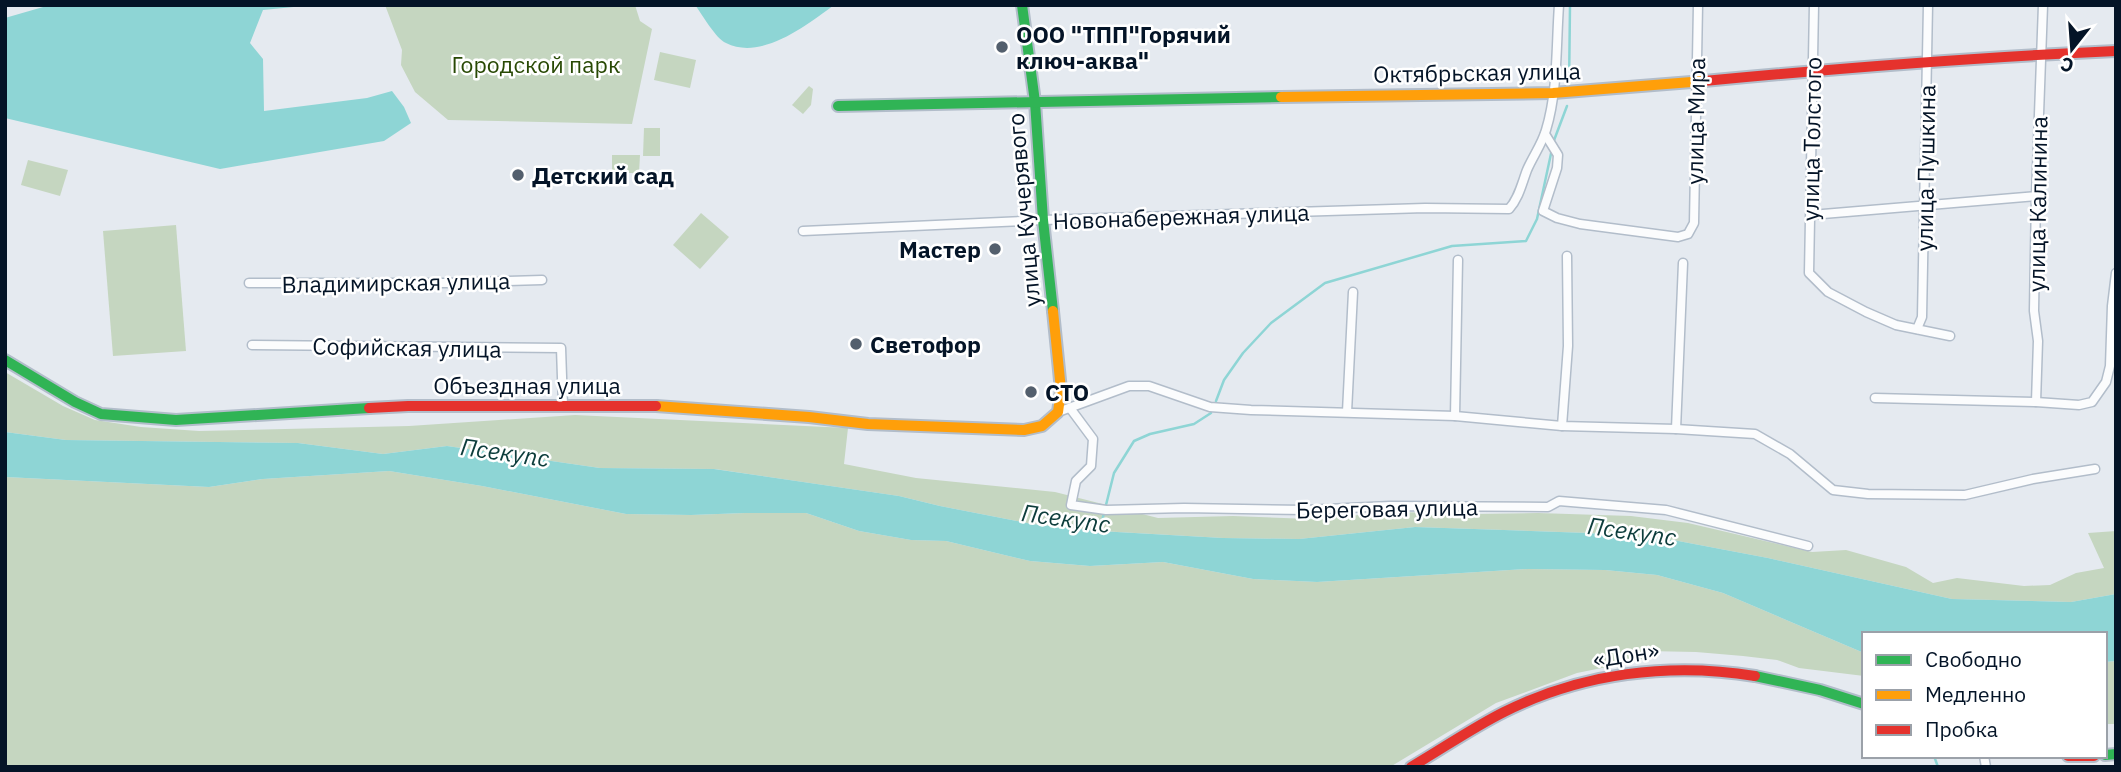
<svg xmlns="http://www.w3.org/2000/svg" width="2121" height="772" font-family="'IBM Plex Sans',sans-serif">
  <rect width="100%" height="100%" fill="#e5eaf0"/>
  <g fill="#c5d6c0">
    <path d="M385 5H635L640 21 652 29 632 124 448 120 415 92 401 65 402 50Z"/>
    <path d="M660 52 696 60 690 88 654 80Z"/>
    <path d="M809 86 813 89 811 105 803 114 792 105Z"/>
    <path d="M644 128H660V156H643Z"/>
    <path d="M612 155H640L639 173H612Z"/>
    <path d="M28 160 68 170 60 196 21 185Z"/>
    <path d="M701 213 729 237 700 269 673 245Z"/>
    <path d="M176 225 186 351 113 356 103 231Z"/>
    <path d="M5 372 63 406 95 420 141 427 199 431 409 426 575 415 848 428 844 464 916 478 1055 492 1158 518 1233 516 1310 519 1396 512 1475 514 1538 513 1631 516 1688 523 1812 552 1846 550 1906 567 1933 583 1957 578 2024 586 2050 585 2076 573 2104 568 2088 533 2116 531V594L2071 602 1952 599 1768 558 1673 540 1588 533 1415 527 1299 539 1223 538 1100 531 1032 524 940 506 899 496 715 469 600 468 447 446 383 454 298 443 66 440 5 432Z"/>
    <path d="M389 471 482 486 626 514 691 515 745 513H806L859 531 911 540 946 541 1030 561 1090 566 1163 562 1253 579 1317 582 1528 569 1605 570 1657 575 1723 593 1864 653V676L1799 668 1777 660 1743 656 1696 652 1646 651 1641 660 1577 673 1496 703 1390 767H5V477L209 487 263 479Z"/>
    <path d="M2116 661V724H2105V662Z"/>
  </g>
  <g fill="#8ed5d5">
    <path d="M50 5H314L263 10 250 43 263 59 264 111 367 98 392 91 404 107 411 123 384 141 220 169 5 118V18Z"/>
    <path d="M695 5H834C807 25 761 61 726 43 716 39 702 14 695 5Z"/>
    <path d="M5 432 66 440 298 443 383 454 447 446 600 468 714 469 899 496 940 506 1032 524 1099 531 1223 538 1299 539 1415 527 1588 533 1673 540 1768 558 1952 599 2071 602 2116 594V661L2105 662V634H1864V653L1723 593 1657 575 1605 570 1528 569 1317 582 1253 579 1163 562 1090 566 1030 561 946 541 911 540 859 531 806 513H745L691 515 626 514 482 486 389 471 263 479 209 487 5 477Z"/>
  </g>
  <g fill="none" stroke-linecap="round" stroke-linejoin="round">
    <g stroke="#8ed5d5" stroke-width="2.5">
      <path d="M1569 89 1570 5"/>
      <path d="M1553 143 1567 106"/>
      <path d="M1216 401 1224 380 1243 353 1271 323 1325 283 1452 246 1526 241 1537 219 1552 149"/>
      <path d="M1099 533 1114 473 1134 441 1150 434 1194 424 1211 413"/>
      <path d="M1934 756 1938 767"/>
    </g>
    <g stroke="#b2bdca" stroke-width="11">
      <g id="street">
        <path d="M1814 5 1809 273 1828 292 1866 312 1896 325 1950 336"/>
        <path d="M1545 134 1558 155 1557 168 1543 211 1557 218 1580 224 1678 237 1688 234 1694 223 1698 5"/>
        <path d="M1811 215 2036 196"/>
        <path d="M803 231 1043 220 1425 208 1509 209C1519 198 1522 183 1527 170 1533 156 1542 144 1546 130 1558 91 1556 46 1559 5"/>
        <path d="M249 283H447L542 280"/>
        <path d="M1917 329 1922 317 1928 5"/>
        <path d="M252 345 561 348 563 406"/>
        <path d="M1875 398 2036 402 2079 405 2092 402 2106 382 2110 366 2112 306 2116 273"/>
        <path d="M2036 402 2038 341 2034 311 2036 196 2043 5"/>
        <path d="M1070 408 1093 439 1091 466 1076 481 1071 505 1106 510 1184 508 1305 510 1390 506 1548 507 1559 501 1666 510 1808 546"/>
        <path d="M1058 412 1129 386H1149L1210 407 1251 410 1455 416 1562 426 1676 429 1755 434 1790 454 1833 490 1868 494 1965 495 2033 479 2095 469"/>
        <path d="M1347 412 1353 292"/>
        <path d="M1455 416 1458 260"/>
        <path d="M1562 426 1568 346 1567 256"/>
        <path d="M1676 429 1683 263"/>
        <path d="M1984 756 1986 767"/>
      </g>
    </g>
    <g stroke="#b2bdca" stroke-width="14">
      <g id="fast">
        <path d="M1022 5 1035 102 1043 220 1053 311"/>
        <path d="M838 106 1281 97"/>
        <path d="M5 360 75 402 101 414 176 420 369 408"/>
        <path d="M1755 676 1820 690 1864 704"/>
        <path d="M2105 755 2116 754"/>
      </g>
    </g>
    <g stroke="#b2bdca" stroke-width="14">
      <g id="slow">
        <path d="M1281 97 1553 93 1704 81"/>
        <path d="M656 406 809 417 868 424 1024 430 1042 426 1058 412 1061 390 1053 311"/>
      </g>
    </g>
    <g stroke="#b2bdca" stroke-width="14">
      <g id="jam">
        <path d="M1704 81C1841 68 1978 57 2116 51"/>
        <path d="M369 408 408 406H656"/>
        <path d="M2068 756H2094"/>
        <path d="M1411 767C1442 749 1472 728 1504 712 1582 673 1670 662 1755 676"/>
      </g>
    </g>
    <use href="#street" stroke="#fbfcfd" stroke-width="8"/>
    <use href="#fast" stroke="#30b455" stroke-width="10"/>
    <use href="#slow" stroke="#ff9f0a" stroke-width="10"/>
    <use href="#jam" stroke="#e5322d" stroke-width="10"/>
  </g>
  <g fill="#535f6d" stroke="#fff" stroke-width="2.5">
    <circle cx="1002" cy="47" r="7"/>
    <circle cx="518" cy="175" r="7"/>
    <circle cx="995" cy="249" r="7"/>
    <circle cx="856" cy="344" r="7"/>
    <circle cx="1031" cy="392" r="7"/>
  </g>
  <g text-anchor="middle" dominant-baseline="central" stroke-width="5" stroke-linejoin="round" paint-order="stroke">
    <g font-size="23" font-weight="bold" fill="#041427" stroke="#fff" text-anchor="start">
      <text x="1016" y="34">ООО "ТПП"Горячий<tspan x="1016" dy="26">ключ-аква"</tspan></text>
      <text x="532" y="175">Детский сад</text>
      <text x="981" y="249" text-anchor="end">Мастер</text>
      <text x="870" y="344">Светофор</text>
      <text x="1045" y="392">СТО</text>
    </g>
    <g font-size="23" fill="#284904" stroke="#fff">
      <text x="536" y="64">Городской парк</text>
    </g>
    <g font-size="23" fill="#041427" stroke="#fff">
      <text transform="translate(1477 72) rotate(-1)">Октябрьская улица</text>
      <text transform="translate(1695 121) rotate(-89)">улица Мира</text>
      <text transform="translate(1811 139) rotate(-89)">улица Толстого</text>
      <text transform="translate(1925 168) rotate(-89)">улица Пушкина</text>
      <text transform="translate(2037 204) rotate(-89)">улица Калинина</text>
      <text transform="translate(1023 210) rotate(-95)">улица Кучерявого</text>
      <text transform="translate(1181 216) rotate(-2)">Новонабережная улица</text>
      <text transform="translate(396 282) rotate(-1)">Владимирская улица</text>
      <text transform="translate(407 347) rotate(1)">Софийская улица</text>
      <text x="527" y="385">Объездная улица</text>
      <text transform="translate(1387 508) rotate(-1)">Береговая улица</text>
      <text transform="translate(1626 654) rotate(-9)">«Дон»</text>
    </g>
    <g font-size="24" font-style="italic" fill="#0d3d3c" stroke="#fff">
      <text transform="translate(505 452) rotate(8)">Псекупс</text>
      <text transform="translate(1066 518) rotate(8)">Псекупс</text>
      <text transform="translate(1632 531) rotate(8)">Псекупс</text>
    </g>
  </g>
  <rect width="2121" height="772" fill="none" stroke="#041427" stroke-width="14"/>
  <rect x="1862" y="632" width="245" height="126" fill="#ffffff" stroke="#9ba1a9" stroke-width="2"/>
  <rect x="1876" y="655" width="35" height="10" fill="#30b455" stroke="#9ba1a9" stroke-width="2"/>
  <text x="1925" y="667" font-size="21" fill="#041427">Свободно</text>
  <rect x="1876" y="690" width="35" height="10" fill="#ff9f0a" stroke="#9ba1a9" stroke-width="2"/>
  <text x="1925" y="702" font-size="21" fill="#041427">Медленно</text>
  <rect x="1876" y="725" width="35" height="10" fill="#e5322d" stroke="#9ba1a9" stroke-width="2"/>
  <text x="1925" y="737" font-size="21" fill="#041427">Пробка</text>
  <g transform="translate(2072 49) rotate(197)" stroke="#ffffff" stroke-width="5" paint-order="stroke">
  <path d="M0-5L12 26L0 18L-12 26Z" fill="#041427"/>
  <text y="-10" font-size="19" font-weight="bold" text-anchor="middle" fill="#041427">С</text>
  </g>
</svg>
